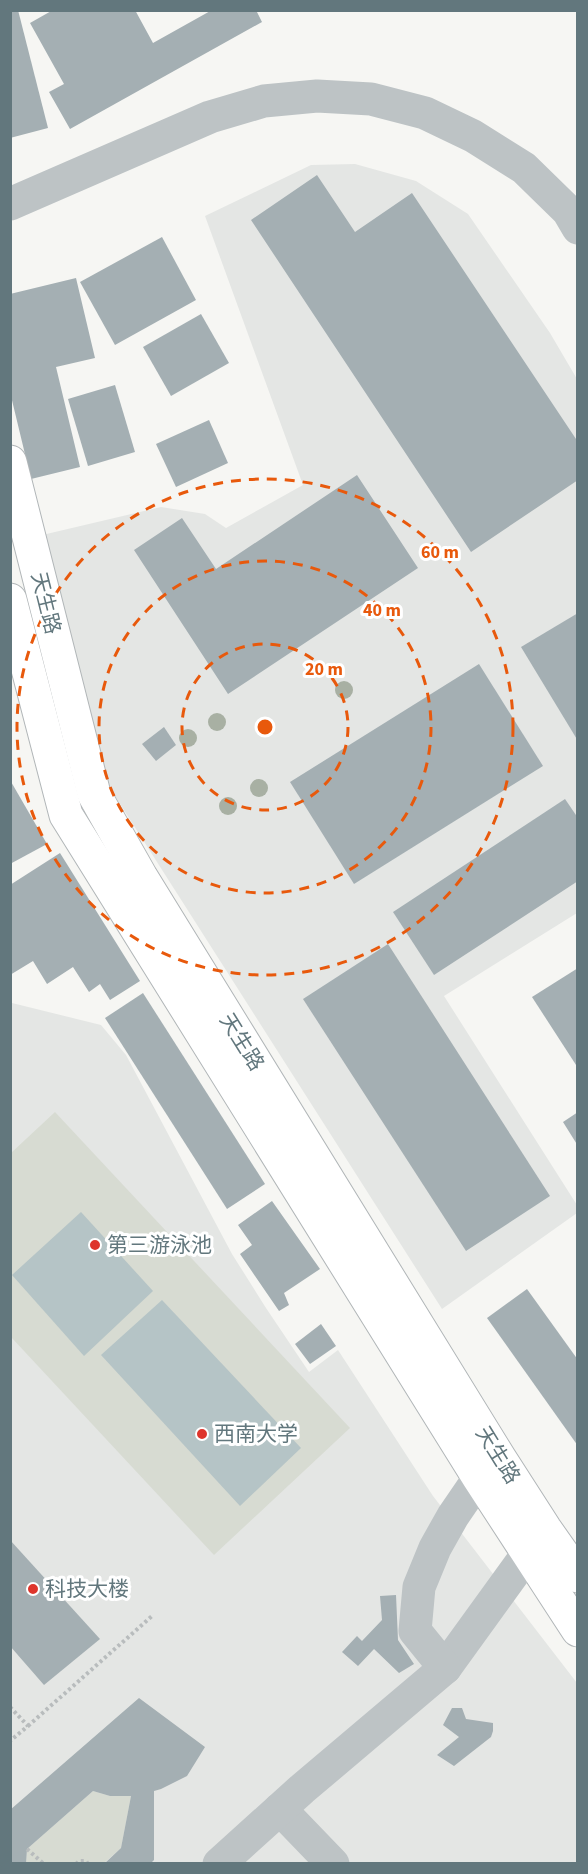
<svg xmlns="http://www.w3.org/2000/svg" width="588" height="1874" font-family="'Source Sans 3','Noto Sans SC',sans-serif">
  <rect width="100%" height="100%" fill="#f6f6f3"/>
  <g fill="#e4e6e4">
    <path d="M355 164 416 181 468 214 550 333 577 379V913L444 996 577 1205V1213L442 1309 106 782 38 536 161 507 205 514 226 528 303 485 205 216 311 165Z"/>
    <path d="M10 1001 12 1003 101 1025 126 1055 232 1254 266 1308 309 1372 338 1350 433 1496 577 1683V1863H11Z"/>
  </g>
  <g fill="#d7dbd2">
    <path d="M55 1112 350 1428 214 1555 11 1337V1153Z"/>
    <path d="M93 1791 110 1796H131L121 1848 104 1863 26 1864 27 1849Z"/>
  </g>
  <g fill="#b5c4c6">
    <path d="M81 1212 153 1291 84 1356 12 1275Z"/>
    <path d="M162 1300 301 1448 240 1506 101 1355Z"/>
  </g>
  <g fill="#a4afb3">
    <path d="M10 10H18L48 128 10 138Z"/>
    <path d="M53 10H135L153 43 212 10H256L262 22 70 129 49 92 64 84 30 23Z"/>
    <path d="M317 175 355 232 412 193 578 442V480L471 552 251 220Z"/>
    <path d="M162 237 196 300 115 345 80 282Z"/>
    <path d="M76 278 95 358 56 367 80 467 31 479 10 392V294Z"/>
    <path d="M201 314 229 363 171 396 143 347Z"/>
    <path d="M115 385 135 452 88 466 68 399Z"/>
    <path d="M209 420 228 463 176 487 156 444Z"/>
    <path d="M357 475 418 568 228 694 134 550 182 518 216 569Z"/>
    <path d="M578 613V741L521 647Z"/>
    <path d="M479 664 543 766 354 884 290 782Z"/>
    <path d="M164 727 176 745 156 761 142 744Z"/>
    <path d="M10 780 47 844 10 864Z"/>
    <path d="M565 799 578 818V881L434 975 393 912Z"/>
    <path d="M60 853 140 981 110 1000 100 984 89 992 73 967 47 984 33 961 10 975V885Z"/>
    <path d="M388 944 550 1196 466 1251 303 999Z"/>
    <path d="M578 968V1068L532 997Z"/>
    <path d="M143 993 265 1184 227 1209 105 1018Z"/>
    <path d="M578 1112V1146L563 1122Z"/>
    <path d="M272 1201 320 1269 284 1293 289 1305 279 1311 240 1254 252 1245 238 1225Z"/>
    <path d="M527 1289 578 1360V1446L487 1318Z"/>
    <path d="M321 1324 336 1346 310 1364 295 1344Z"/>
    <path d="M10 1540 100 1639 44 1685 10 1646Z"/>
    <path d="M396 1595 398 1640 414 1664 399 1673 374 1649 358 1666 342 1652 357 1636 362 1641 382 1620 380 1596Z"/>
    <path d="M139 1698 205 1747 187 1776 161 1789 154 1791V1860L150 1864H104L121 1848 131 1796H110L93 1791 27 1849 26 1864H10V1810Z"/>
    <path d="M452 1708H462L466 1719 493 1723V1731L491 1737 454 1766 437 1755 459 1737 443 1725Z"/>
  </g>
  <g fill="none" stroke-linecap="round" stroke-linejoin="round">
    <g stroke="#b1b6b8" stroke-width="35">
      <g id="highway">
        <path d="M10 462 94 794 141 877 500 1459 545 1529 578 1576"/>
        <path d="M10 600 66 815 479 1478 578 1630"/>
      </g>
    </g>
    <g stroke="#b8bcbd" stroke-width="4" stroke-dasharray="3 3" stroke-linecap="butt">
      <path d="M10 1707 28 1726 10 1741"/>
      <path d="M28 1726 152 1616"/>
      <path d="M27 1849 44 1864"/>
      <path d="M76 1864 79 1861H86L88 1864"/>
    </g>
    <g stroke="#bdc3c5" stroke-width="33">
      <path d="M10 204 210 117 264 101 317 96 371 99 425 113 473 136 524 168 568 211 578 228"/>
      <path d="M445 1668 544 1531"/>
      <path d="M280 1809 333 1864"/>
      <path d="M219 1864 302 1789 445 1668 415 1631 419 1587 435 1548 453 1516 479 1478 498 1461"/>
    </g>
    <use href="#highway" stroke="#fff" stroke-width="33"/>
  </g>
  <g fill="#a8b0a3">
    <circle cx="344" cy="690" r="9"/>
    <circle cx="217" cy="722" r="9"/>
    <circle cx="188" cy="738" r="9"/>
    <circle cx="259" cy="788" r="9"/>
    <circle cx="228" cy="806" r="9"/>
  </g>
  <g fill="none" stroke="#e8590c" stroke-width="3" stroke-dasharray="10 8">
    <circle cx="265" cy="727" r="83"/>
    <circle cx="265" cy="727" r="166"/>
    <circle cx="265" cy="727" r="248"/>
  </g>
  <g fill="#de352c" stroke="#fff" stroke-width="2">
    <circle cx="95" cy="1245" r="6"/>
    <circle cx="202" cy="1434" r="6"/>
    <circle cx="33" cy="1589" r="6"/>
  </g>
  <g text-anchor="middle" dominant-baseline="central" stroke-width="6" stroke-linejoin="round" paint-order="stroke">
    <g font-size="21" fill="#62777d" stroke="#fff">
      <text transform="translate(46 603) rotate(76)">天生路</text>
      <text transform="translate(242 1042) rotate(58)">天生路</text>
      <text transform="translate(498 1455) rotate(58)">天生路</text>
    </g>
    <g font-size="21" fill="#62777d" stroke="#fff" text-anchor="start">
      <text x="107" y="1245">第三游泳池</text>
      <text x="214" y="1434">西南大学</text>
      <text x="45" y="1589">科技大楼</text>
    </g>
  </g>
  <circle cx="265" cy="727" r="9" fill="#e8590c" stroke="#fff" stroke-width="3"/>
  <g font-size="18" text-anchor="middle" font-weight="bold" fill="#e8590c" stroke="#fff" stroke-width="6" stroke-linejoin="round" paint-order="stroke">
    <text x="440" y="558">60 m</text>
    <text x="382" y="616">40 m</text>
    <text x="324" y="675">20 m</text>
  </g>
  <rect width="588" height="1874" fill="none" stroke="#62777d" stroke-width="24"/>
</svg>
